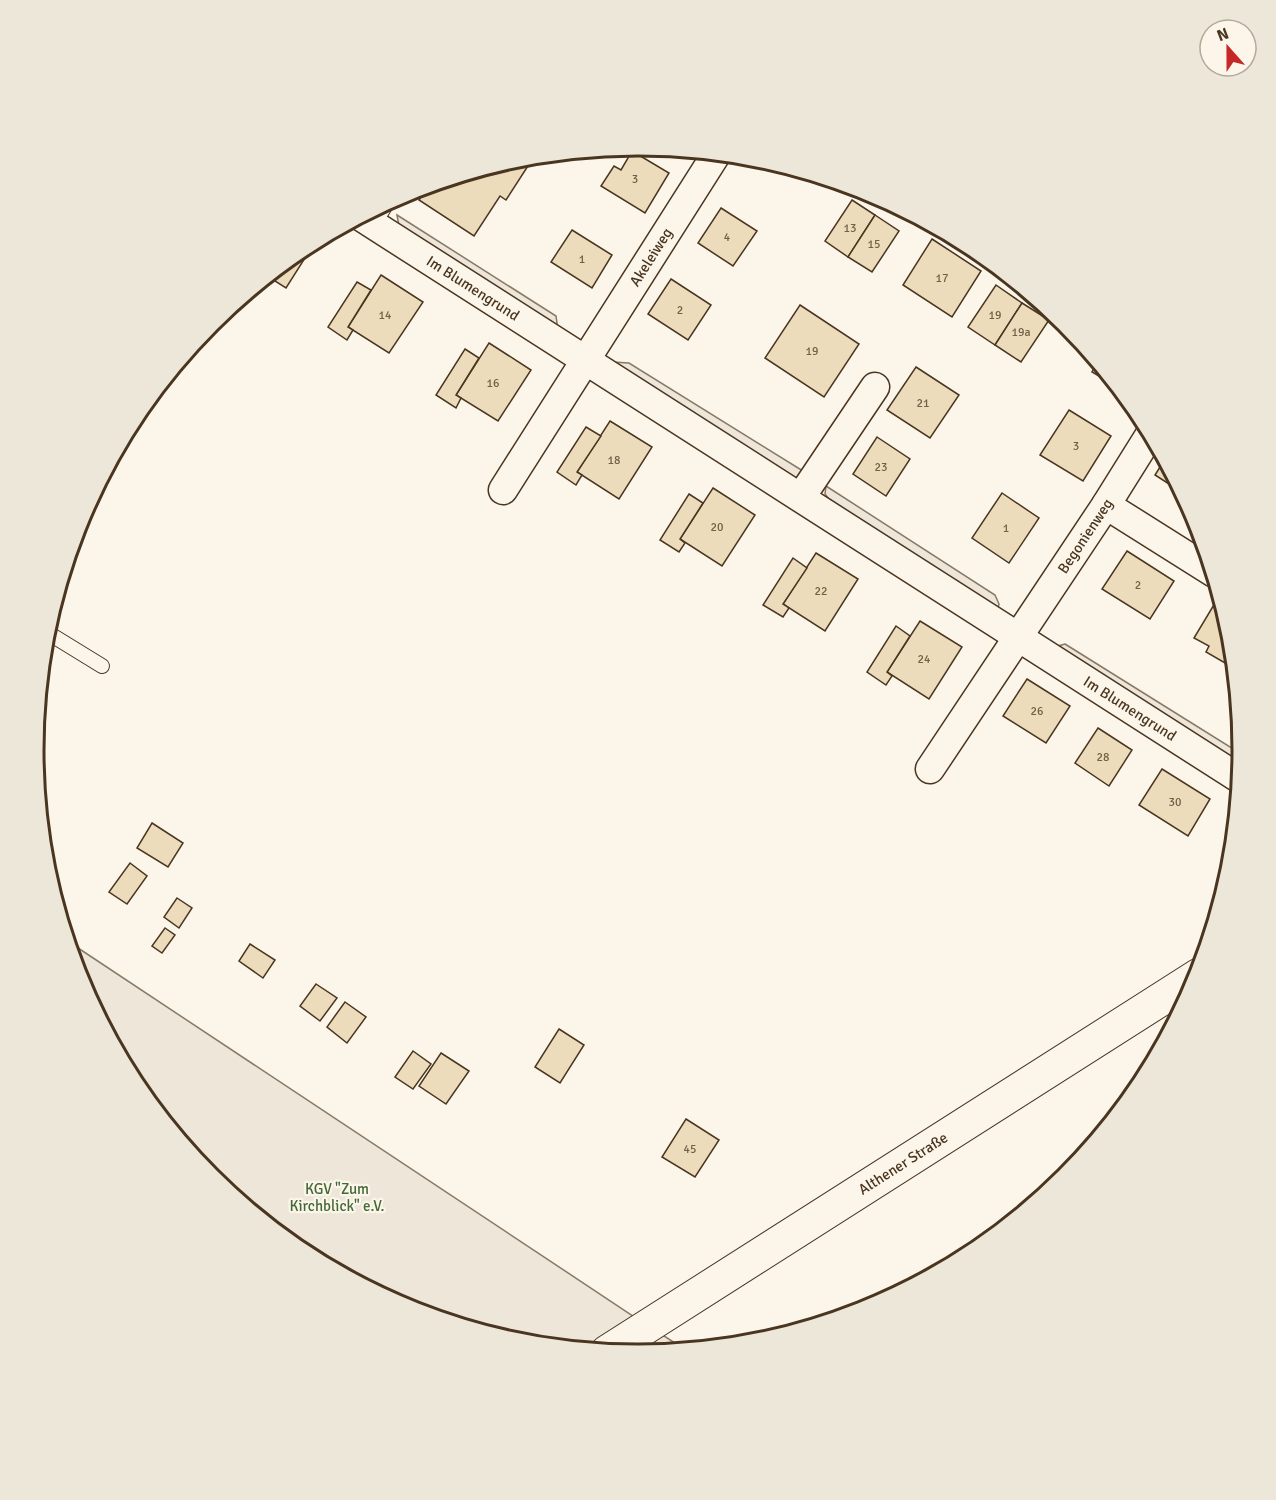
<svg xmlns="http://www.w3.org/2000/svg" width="1276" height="1500" font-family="Signika,sans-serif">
  <rect width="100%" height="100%" fill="#fbf6e9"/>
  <g fill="#ede6d9" stroke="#887966" stroke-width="1.5">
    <path d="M397 215 556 316 558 330 399 226Z"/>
    <path d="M612 362 629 363 803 471 796 480Z"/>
    <path d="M826 486 995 595 999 604 998 608 829 499 825 494Z"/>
    <path d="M1065 644 1235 750 1230 758 1055 651 1058 646Z"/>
    <path d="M66 940 633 1316 686 1350 638 1355 520 1343 406 1309 302 1253 210 1178 135 1086 79 981Z"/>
  </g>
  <g fill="#ecdcbc" stroke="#4a3520" stroke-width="1.5">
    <path d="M632 151 669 173 645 213 601 186 614 166 621 170Z"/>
    <path d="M535 155 506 200 500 196 474 236 419 200 429 184 520 157Z"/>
    <path d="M852 200 875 215 848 257 825 241Z"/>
    <path d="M721 208 757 231 733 266 698 243Z"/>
    <path d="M875 215 899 231 872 272 848 257Z"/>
    <path d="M572 230 612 255 592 288 551 262Z"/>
    <path d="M317 239 286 288 267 276 302 247Z"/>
    <path d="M932 239 981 271 952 317 903 285Z"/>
    <path d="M381 275 423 302 389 353 348 327Z"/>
    <path d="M671 279 711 305 688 340 648 314Z"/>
    <path d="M357 282 371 290 348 327 353 330 347 340 328 327Z"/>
    <path d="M996 285 1022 303 995 345 968 327Z"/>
    <path d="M1022 303 1049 320 1021 362 995 345Z"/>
    <path d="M800 305 859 344 824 397 765 358Z"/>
    <path d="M489 343 531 370 498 421 456 395Z"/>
    <path d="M465 349 479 358 456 395 461 398 456 408 436 395Z"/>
    <path d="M1098 361 1121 389 1092 372Z"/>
    <path d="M916 367 959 395 930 438 887 410Z"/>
    <path d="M1069 410 1111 436 1083 481 1040 455Z"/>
    <path d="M610 421 652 447 619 499 577 472Z"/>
    <path d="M586 427 601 436 577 472 582 475 576 485 557 472Z"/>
    <path d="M877 437 910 459 886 496 853 474Z"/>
    <path d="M1165 459 1183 493 1155 475Z"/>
    <path d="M713 488 755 515 722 566 680 539Z"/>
    <path d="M1002 493 1039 518 1009 563 972 538Z"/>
    <path d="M689 494 703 503 680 539 685 543 679 552 660 540Z"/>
    <path d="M1127 551 1174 581 1150 619 1102 589Z"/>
    <path d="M816 553 858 579 825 631 783 604Z"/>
    <path d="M793 558 807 568 783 604 789 608 783 617 763 605Z"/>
    <path d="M1218 598 1222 600 1231 632 1235 664 1232 667 1206 652 1209 646 1194 638Z"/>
    <path d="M920 621 962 647 929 699 887 672Z"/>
    <path d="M896 626 910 636 887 672 892 676 886 685 867 672Z"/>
    <path d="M1027 679 1070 706 1046 743 1003 716Z"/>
    <path d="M1098 728 1132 750 1109 786 1075 763Z"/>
    <path d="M1162 769 1210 799 1188 836 1139 805Z"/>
    <path d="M152 823 183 843 168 867 137 848Z"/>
    <path d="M130 863 147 876 127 904 109 892Z"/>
    <path d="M177 898 192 908 179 928 164 917Z"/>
    <path d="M165 928 175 935 162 953 152 946Z"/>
    <path d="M250 944 275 960 263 978 239 961Z"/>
    <path d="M316 984 337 998 320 1021 300 1006Z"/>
    <path d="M345 1002 366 1017 347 1043 327 1027Z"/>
    <path d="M559 1029 584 1045 560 1083 535 1067Z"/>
    <path d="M413 1051 431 1064 413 1089 395 1077Z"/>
    <path d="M441 1053 469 1071 446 1104 419 1086Z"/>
    <path d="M686 1119 719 1140 695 1177 662 1157Z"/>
  </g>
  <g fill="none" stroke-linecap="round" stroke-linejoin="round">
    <g stroke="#4a3520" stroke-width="16">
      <g id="lane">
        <path d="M374 224 389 200"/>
        <path d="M45 631 102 666"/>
      </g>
    </g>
    <g stroke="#4a3520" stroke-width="31">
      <g id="street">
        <path id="s1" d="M360 216 1240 779"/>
        <path id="s2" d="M503 490 717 153"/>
        <path d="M801 497 875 387"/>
        <path d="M1106 505 1214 573"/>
        <path id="s3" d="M930 769 1106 505 1151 433"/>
      </g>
    </g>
    <g stroke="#4a3520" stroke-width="35">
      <g id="secondary">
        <path id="s4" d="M607 1352 1199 975"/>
      </g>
    </g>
    <use href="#lane" stroke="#fbf6e9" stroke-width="14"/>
    <use href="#street" stroke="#fbf6e9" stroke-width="28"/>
    <use href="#secondary" stroke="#fbf6e9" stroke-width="33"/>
  </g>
  <g text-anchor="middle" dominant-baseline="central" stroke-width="4.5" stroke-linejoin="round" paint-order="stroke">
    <g font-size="12" fill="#725f47">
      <text x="635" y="179">3</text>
      <text x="850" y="228">13</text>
      <text x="727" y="237">4</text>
      <text x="874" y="244">15</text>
      <text x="582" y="259">1</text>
      <text x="942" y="278">17</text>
      <text x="680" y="310">2</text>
      <text x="385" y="315">14</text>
      <text x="995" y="315">19</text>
      <text x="1021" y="332">19a</text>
      <text x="812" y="351">19</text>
      <text x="493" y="383">16</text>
      <text x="923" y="403">21</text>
      <text x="1076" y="446">3</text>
      <text x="614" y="460">18</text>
      <text x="881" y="467">23</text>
      <text x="717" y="527">20</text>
      <text x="1006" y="528">1</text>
      <text x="1138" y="585">2</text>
      <text x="821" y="591">22</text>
      <text x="924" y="659">24</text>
      <text x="1037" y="711">26</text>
      <text x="1103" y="757">28</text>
      <text x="1175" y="802">30</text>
      <text x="690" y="1149">45</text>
    </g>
    <g font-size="15" fill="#4a3520" stroke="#fbf6e9">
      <text stroke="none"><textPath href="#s2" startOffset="276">Akeleiweg</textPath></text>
      <text stroke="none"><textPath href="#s1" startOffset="134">Im Blumengrund</textPath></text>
      <text stroke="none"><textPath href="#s3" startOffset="280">Begonienweg</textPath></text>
      <text stroke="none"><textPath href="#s1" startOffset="914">Im Blumengrund</textPath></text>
      <text stroke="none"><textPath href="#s4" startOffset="351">Althener Straße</textPath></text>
    </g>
    <g font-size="15" fill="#436837" stroke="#fbf6e9">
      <text x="337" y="1189">KGV "Zum<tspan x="337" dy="17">Kirchblick" e.V.</tspan></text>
    </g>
  </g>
  <path d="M0 0H1276V1500H0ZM44 750a594 594 0 1 1 1188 0a594 594 0 1 1-1188 0Z" fill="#ede7d9" fill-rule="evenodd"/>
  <path fill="none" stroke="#4a3520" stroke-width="3" d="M44 750a594 594 0 1 1 1188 0a594 594 0 1 1-1188 0Z"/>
  <g transform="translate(1228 48) rotate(339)"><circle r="28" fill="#fbf6e9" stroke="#b4a999" stroke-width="1.5"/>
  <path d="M0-4.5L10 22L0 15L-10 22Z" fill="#c62828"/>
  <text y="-9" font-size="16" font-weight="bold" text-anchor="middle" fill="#4a3520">N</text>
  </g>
</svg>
